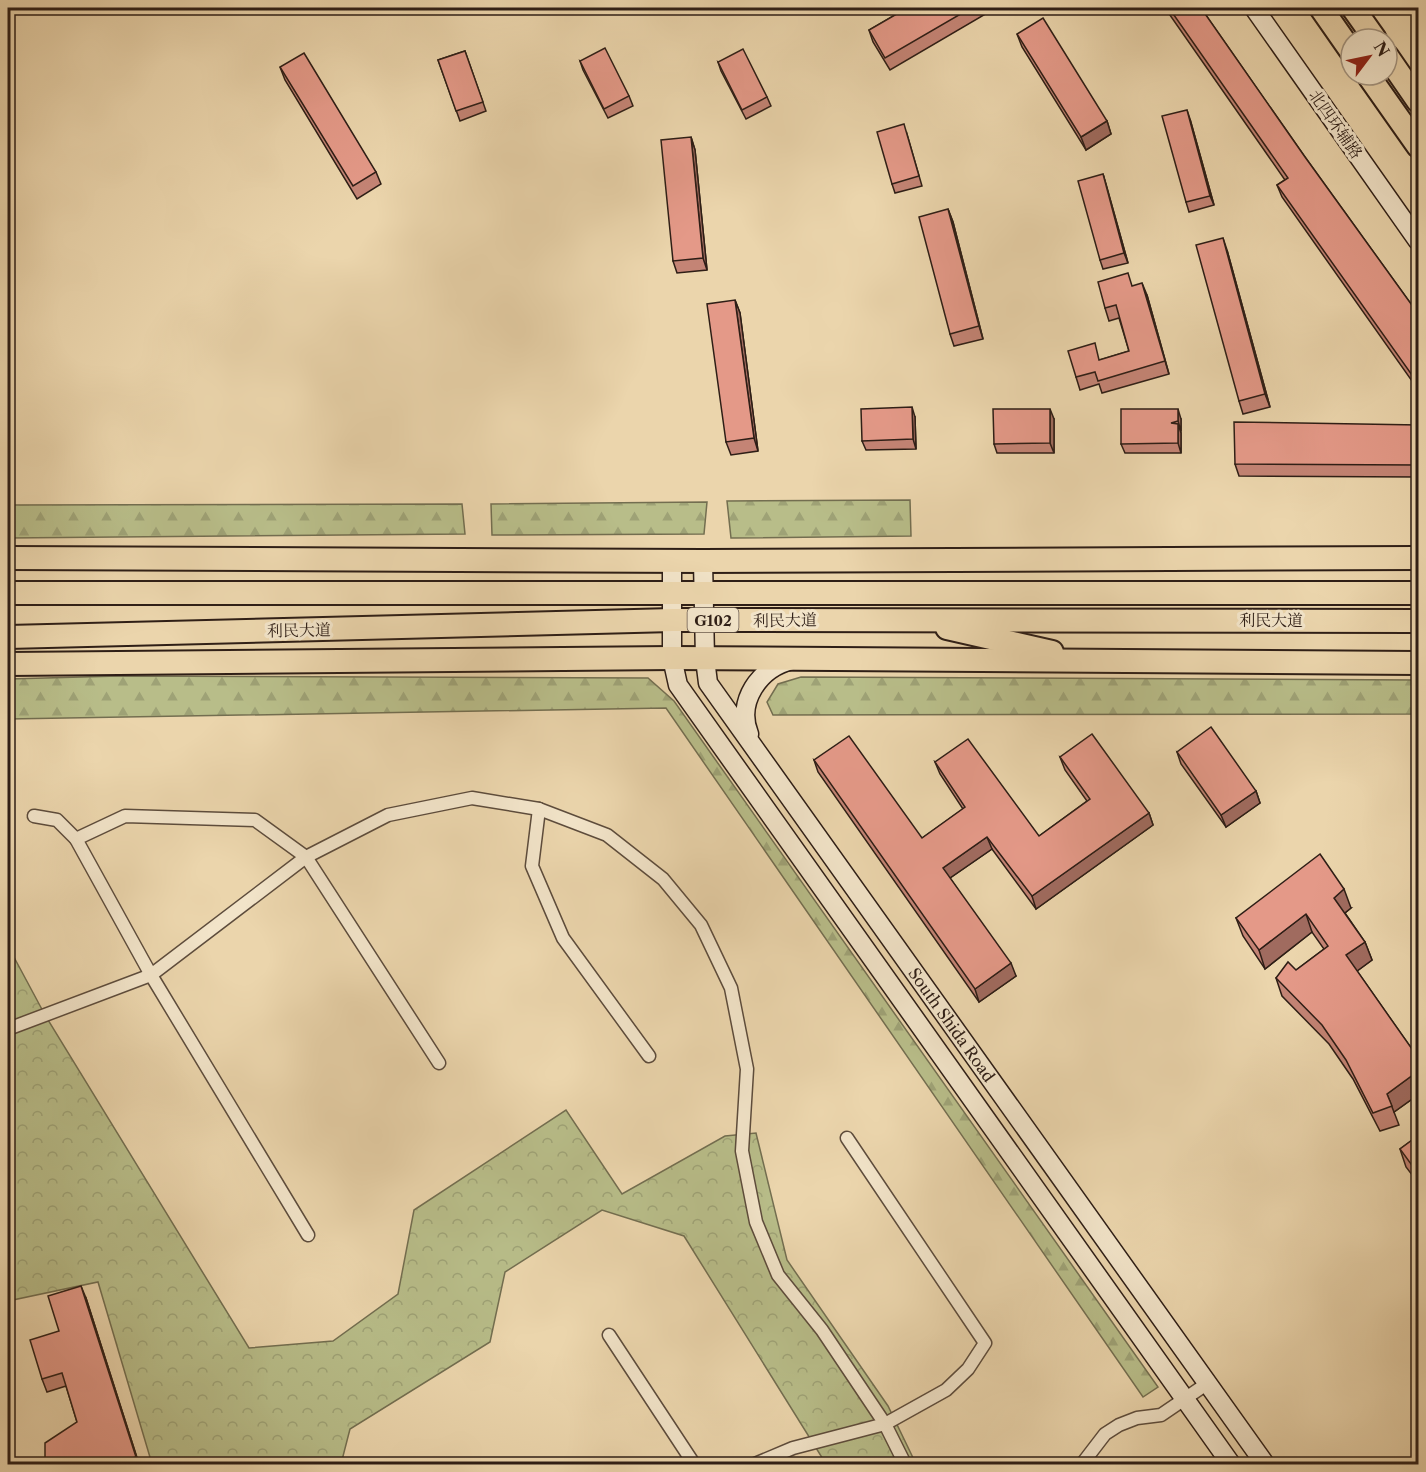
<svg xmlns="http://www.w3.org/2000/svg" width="1426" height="1472" font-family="'Libre Caslon Text','Noto Serif SC',serif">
  <defs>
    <pattern id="forest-firs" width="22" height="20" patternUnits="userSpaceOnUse" patternTransform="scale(1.5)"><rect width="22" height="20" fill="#b8bd89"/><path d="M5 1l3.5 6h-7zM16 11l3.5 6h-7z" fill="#9ea276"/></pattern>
    <pattern id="park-crowns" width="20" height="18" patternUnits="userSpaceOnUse" patternTransform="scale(1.5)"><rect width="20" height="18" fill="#b8bd89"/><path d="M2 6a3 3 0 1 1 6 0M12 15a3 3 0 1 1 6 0" fill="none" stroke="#9ea276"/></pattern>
  </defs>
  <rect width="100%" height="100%" fill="#ebd5ac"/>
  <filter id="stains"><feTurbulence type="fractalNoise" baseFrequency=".00333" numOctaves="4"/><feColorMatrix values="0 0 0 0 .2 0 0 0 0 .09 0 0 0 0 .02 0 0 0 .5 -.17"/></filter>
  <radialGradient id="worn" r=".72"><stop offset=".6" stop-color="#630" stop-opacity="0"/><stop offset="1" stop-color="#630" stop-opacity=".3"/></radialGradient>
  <g fill="url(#forest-firs)" stroke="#736e50" stroke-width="1.5">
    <path d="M910 500 911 536 731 538 727 501Z"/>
    <path d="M707 502 704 534 492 535 491 504Z"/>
    <path d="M462 504 465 534 8 538V505Z"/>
    <path d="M119 676 648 678 674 701 1158 1387 1143 1397 666 708 8 719V679Z"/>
    <path d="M801 677 1418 680V714L773 715 767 702 778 684Z"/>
  </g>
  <path fill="url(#park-crowns)" stroke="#736e50" stroke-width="1.5" d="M8 946 45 1015 249 1348 333 1341 398 1294 414 1210 566 1110 622 1194 725 1136 756 1133 787 1260 888 1406 916 1464H826L684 1236 602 1210 505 1272 490 1342 350 1429 341 1464H152L98 1282 8 1301Z"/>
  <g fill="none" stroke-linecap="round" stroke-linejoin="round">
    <g stroke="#5d4c3c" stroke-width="15">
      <g id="street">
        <path d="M539 809 532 866 563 938 649 1056"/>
        <path d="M34 816 57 820 76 839"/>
        <path d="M8 1029 151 975 306 857 388 815 472 798 539 809 607 835 663 879 701 925 731 988 747 1069 742 1151 756 1222 778 1275 822 1330 885 1424 905 1464"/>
        <path d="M308 1235 151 975 76 839 125 816 255 820 306 857 439 1063"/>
        <path d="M609 1335 694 1464"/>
        <path d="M755 1464 793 1448 885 1424 946 1390 968 1369 985 1343 847 1138"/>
        <path d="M1082 1464 1105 1434 1119 1425 1137 1418 1161 1415 1208 1383"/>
      </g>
    </g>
    <g stroke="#2e1e16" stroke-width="21">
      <g id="secondary">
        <path d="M1254 8 1418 241"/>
        <path d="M672 561V658L678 685 1231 1464"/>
        <path id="s1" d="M703 561 705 659 708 683 1265 1464"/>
        <path d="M749 734C736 702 759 668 792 660"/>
      </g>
    </g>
    <g stroke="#2e1e16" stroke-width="26">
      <g id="highway">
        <path d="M1321 8 1351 51"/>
        <path d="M1353 8 1375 39"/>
        <path d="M1387 56 1418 101"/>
        <path d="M1368 75 1418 146"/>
        <path d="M8 558 703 561 1418 558"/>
        <path d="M8 593H1418"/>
        <path d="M947 628 1052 652"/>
        <path d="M8 637 673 620 1418 621"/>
        <path d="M8 664 672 658 1418 663"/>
      </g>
    </g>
    <use href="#street" stroke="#f2e4c9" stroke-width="12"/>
    <use href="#secondary" stroke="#f2e4c9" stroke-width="18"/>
    <use href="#highway" stroke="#ebd5ac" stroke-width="22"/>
  </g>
  <g fill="#c48475" stroke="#2e1e16" stroke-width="1.5">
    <path d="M907 8H987L989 12 890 70 873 42 869 30Z"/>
    <path d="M1165 8H1201L1305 157 1419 315V391L1282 197 1277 185 1285 180Z"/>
    <path d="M1017 34 1107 121 1111 134 1086 150 1022 47Z"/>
    <path d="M465 51 486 111 460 121 438 60Z"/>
    <path d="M580 61 629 96 633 106 608 118 583 70Z"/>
    <path d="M718 62 767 97 771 106 746 119 721 71Z"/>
    <path d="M280 67 376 172 381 184 357 199 285 80Z"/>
    <path d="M1190 119 1214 205 1189 212 1186 202Z"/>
    <path d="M907 134 922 186 895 193 892 184Z"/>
    <path d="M691 137 695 150 707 270 677 273 673 261Z"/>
    <path d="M1103 174 1128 263 1103 269 1100 260Z"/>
    <path d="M948 209 953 222 983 339 954 346 950 334Z"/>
    <path d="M1227 250 1270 407 1243 414 1239 401Z"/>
    <path d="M1132 286 1147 295 1169 374 1102 393 1099 384 1080 390 1076 377 1100 360 1129 351 1119 318 1109 321 1105 308Z"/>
    <path d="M735 300 740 313 758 451 731 455 726 442Z"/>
    <path d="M915 417 916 449 866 450 862 441Z"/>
    <path d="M1054 419V453H997L994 444Z"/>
    <path d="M1181 419V453H1125L1121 444Z"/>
    <path d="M1419 425V477L1239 476 1235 464Z"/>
    <path d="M1177 752 1256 791 1260 803 1226 827 1181 764Z"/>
    <path d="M1060 757 1149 813 1153 825 1036 909 992 849 950 878 1016 976 979 1002 818 772 814 760 922 838 963 809 940 774 935 762 1039 836 1087 801 1065 770Z"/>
    <path d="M1351 908 1345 913 1365 942 1372 960 1357 971 1414 1052 1419 1048V1094L1394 1112 1399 1125 1380 1131 1353 1079 1329 1044 1282 996 1276 978 1296 970 1324 949 1312 932 1265 969 1243 936 1236 918Z"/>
    <path d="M1419 1135V1184L1406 1167 1400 1149Z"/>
    <path d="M86 1298 139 1464H45L77 1422 66 1386 47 1392 42 1379 59 1331Z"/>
  </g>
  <g fill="#a06b5f" stroke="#2e1e16" stroke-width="1.5">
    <path d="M1187 110 1190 119 1214 205 1210 196Z"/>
    <path d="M1107 121 1111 134 1086 150 1081 137Z"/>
    <path d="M691 137 695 150 707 270 703 258Z"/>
    <path d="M1103 174 1106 184 1128 263 1124 253Z"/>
    <path d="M948 209 953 222 983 339 979 326Z"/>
    <path d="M1223 238 1227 250 1270 407 1265 394Z"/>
    <path d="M1142 283 1147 295 1169 374 1165 361Z"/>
    <path d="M735 300 740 313 758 451 754 438Z"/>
    <path d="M912 407 915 417 916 449 913 439Z"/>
    <path d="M1050 409 1054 419V453L1050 443Z"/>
    <path d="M1178 409 1181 419V431L1178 421Z"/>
    <path d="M1178 424 1181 433V453L1178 443Z"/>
    <path d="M1256 791 1260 803 1226 827 1221 815Z"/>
    <path d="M1149 813 1153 825 1036 909 1032 896Z"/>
    <path d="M987 837 992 849 947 880 943 868Z"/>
    <path d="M1344 889 1351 908 1341 916 1334 898Z"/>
    <path d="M1306 914 1312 932 1265 969 1259 950Z"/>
    <path d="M1365 942 1372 960 1353 974 1346 955Z"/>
    <path d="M1011 963 1016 976 979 1002 975 989Z"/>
    <path d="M1417 1072 1419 1075V1094L1394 1112 1387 1094Z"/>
    <path d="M81 1286 86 1298 139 1464 136 1457Z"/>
  </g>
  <g fill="#e49988" stroke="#2e1e16" stroke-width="1.5">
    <path d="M907 8H971L885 58 869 30Z"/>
    <path d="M1169 8H1201L1305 157 1419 315V385L1277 185 1288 178Z"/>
    <path d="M1043 18 1107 121 1081 137 1017 34Z"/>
    <path d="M605 48 629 96 604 109 580 61Z"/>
    <path d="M743 49 767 97 742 110 718 62Z"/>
    <path d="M465 51 483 102 456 111 438 60Z"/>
    <path d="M304 53 376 172 353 186 280 67Z"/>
    <path d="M1187 110 1210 196 1186 202 1162 116Z"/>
    <path d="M904 124 919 176 892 184 877 132Z"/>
    <path d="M691 137 703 258 673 261 661 140Z"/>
    <path d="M1103 174 1124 253 1100 260 1078 181Z"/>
    <path d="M948 209 979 326 950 334 919 217Z"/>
    <path d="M1223 238 1265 394 1239 401 1196 245Z"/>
    <path d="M1128 273 1132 286 1142 283 1165 361 1098 381 1095 372 1076 377 1068 351 1095 343 1099 360 1129 351 1116 305 1105 308 1098 282Z"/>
    <path d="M735 300 754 438 726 442 707 304Z"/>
    <path d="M912 407 913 439 862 441 861 409Z"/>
    <path d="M993 409H1050V443L994 444Z"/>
    <path d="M1121 409H1178V421L1171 423 1178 424V443L1121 444Z"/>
    <path d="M1234 422 1419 425V465L1235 464Z"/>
    <path d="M1211 727 1256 791 1221 815 1177 752Z"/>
    <path d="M1092 734 1149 813 1032 896 987 837 943 868 1011 963 975 989 814 760 849 736 922 838 965 807 935 762 968 739 1039 836 1090 799 1060 757Z"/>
    <path d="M1320 854 1344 889 1334 898 1365 942 1346 955 1414 1052 1419 1048V1074L1417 1072 1387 1094 1392 1106 1373 1113 1346 1060 1322 1025 1276 978 1288 962 1296 970 1328 946 1306 914 1259 950 1236 918Z"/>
    <path d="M1419 1135V1175L1400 1149Z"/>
    <path d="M81 1286 136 1457 111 1464H45V1443L77 1422 62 1373 42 1379 30 1340 59 1331 48 1296Z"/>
  </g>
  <g text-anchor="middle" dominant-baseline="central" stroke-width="6" stroke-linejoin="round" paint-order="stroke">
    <rect fill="#f2e4c9" stroke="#69594c" stroke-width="1.5" x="687.5" y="608" width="51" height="24" rx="4.5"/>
    <g font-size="15" font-weight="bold" fill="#2e1e16">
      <text x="713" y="620">G102</text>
    </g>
    <g font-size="16" fill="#2e1e16" stroke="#f2e4c9">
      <text transform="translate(1336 124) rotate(55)">北四环辅路</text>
      <text transform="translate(785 620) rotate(-1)">利民大道</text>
      <text x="1271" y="620">利民大道</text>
      <text transform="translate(299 630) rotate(-1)">利民大道</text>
      <text stroke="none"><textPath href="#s1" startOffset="542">South Shida Road</textPath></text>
    </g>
  </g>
  <rect width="1426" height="1472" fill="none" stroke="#ebd5ac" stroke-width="30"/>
  <rect x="9" y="9" width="1408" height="1454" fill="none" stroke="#2e1e16" stroke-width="3"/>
  <rect x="15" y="15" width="1396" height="1442" fill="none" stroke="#2e1e16" stroke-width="1.5"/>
  <g transform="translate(1369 57) rotate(58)"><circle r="28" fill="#f2e4c9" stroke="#a49581" stroke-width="1.5"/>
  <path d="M0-4.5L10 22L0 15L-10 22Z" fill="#8f2418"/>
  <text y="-9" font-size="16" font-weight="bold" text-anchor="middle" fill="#2e1e16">N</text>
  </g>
  <rect width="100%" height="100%" filter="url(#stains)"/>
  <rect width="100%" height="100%" fill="url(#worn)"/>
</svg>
